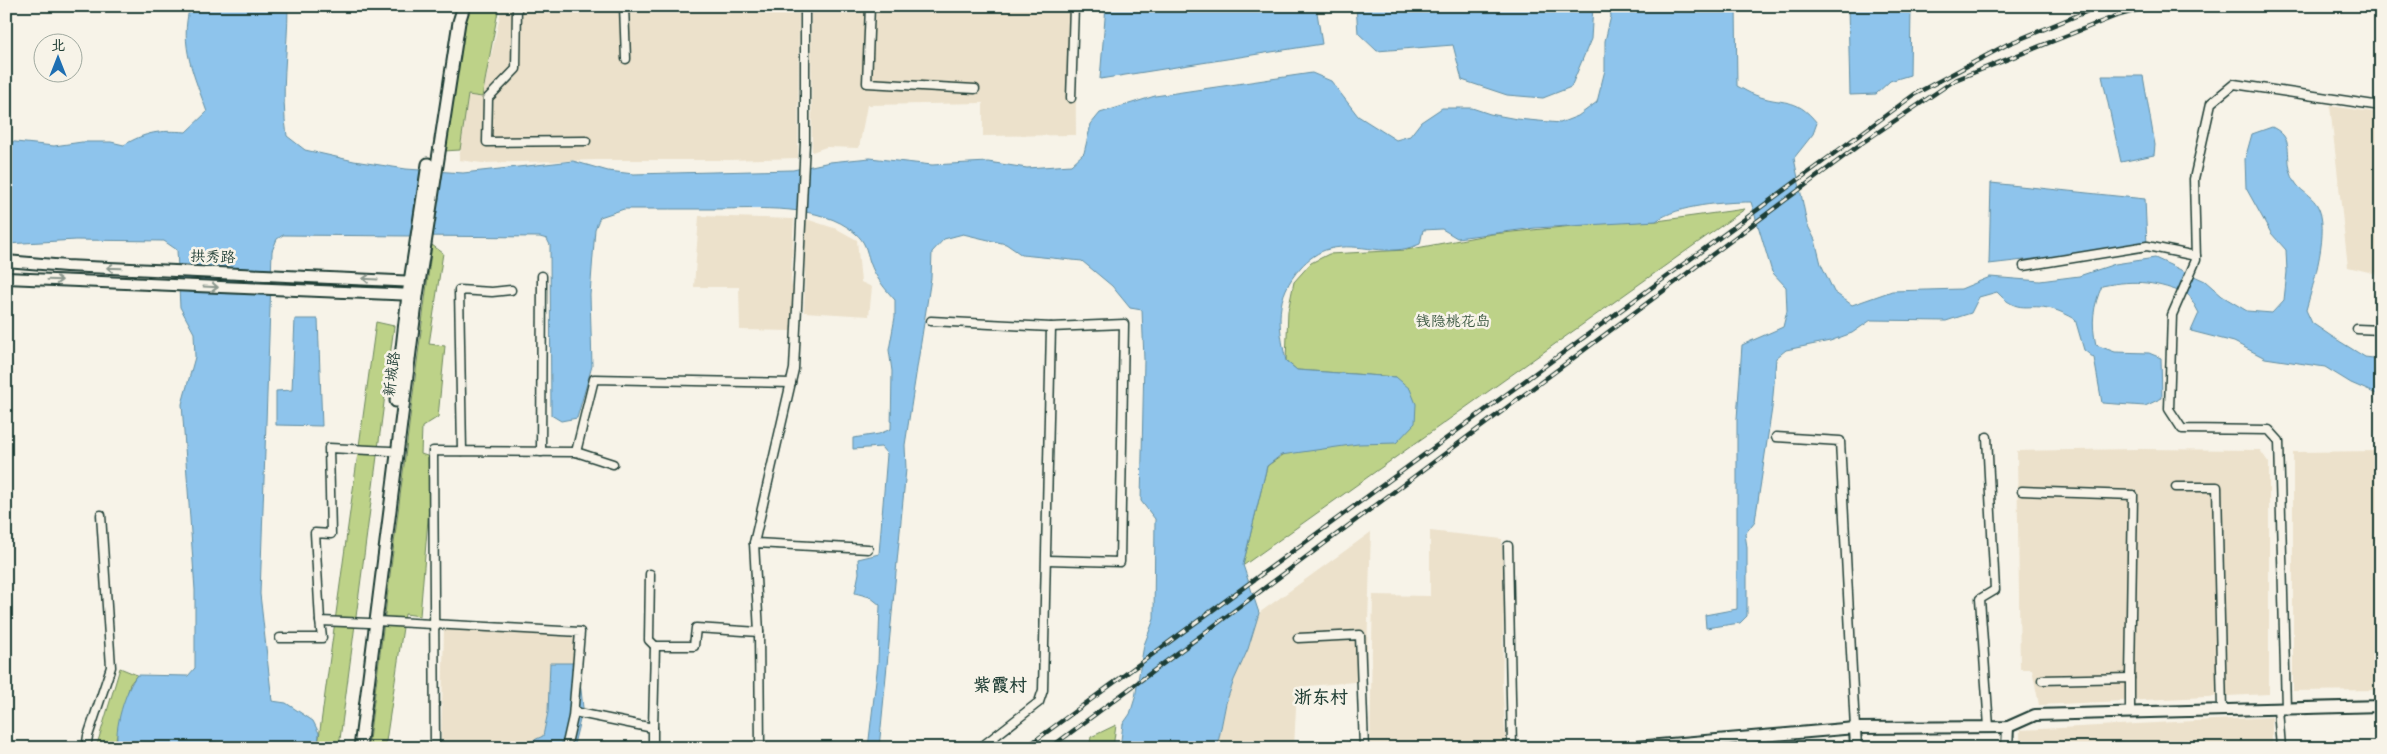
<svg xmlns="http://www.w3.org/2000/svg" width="2387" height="754" font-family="'Architects Daughter','LXGW WenKai TC',sans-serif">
  <rect width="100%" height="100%" fill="#f7f3e8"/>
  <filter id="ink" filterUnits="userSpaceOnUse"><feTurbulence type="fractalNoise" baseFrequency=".02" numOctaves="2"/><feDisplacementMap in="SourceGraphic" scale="10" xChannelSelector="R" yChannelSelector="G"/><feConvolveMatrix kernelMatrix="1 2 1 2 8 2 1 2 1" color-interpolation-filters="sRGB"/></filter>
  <g filter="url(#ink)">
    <g fill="#ece1cb">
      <path d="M502 6H799L798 158 729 160H598L482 163 459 160 468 95 482 97Z"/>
      <path d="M811 6H1075L1076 135 983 136V103L867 105 859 148 826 147 812 152Z"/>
      <path d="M2330 106 2381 113V275L2348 267Z"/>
      <path d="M699 216 794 219 791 281 794 301 792 331 740 330 739 287H694Z"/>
      <path d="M806 219 837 229 857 240 861 282 872 287 869 316 804 312Z"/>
      <path d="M2137 449 2260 450 2269 463V694L2039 705 2032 669H2020L2017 451Z"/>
      <path d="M2381 451V690L2293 691V452Z"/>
      <path d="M1430 531 1502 539 1504 605 1502 681 1506 745 1430 742 1370 745 1373 595 1430 596Z"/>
      <path d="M1371 532 1366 681 1297 687 1294 748H1217L1226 703 1234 680 1248 649 1259 613Z"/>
      <path d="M444 629 579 637 578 663H550L548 712 543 736 519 747 441 748Z"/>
      <path d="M2272 717V748H2020V730Z"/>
    </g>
    <g fill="#bdd288" stroke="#6e885e">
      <path d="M471 6H499L482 97 468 95 460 150 444 151 464 28Z"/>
      <path d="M1745 209 1244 565H1243L1267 466 1396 377 1297 370 1286 361 1288 311 1294 282 1311 263 1329 254 1406 250 1492 234 1603 223 1657 221Z"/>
      <path d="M432 245 443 253 429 344 445 346 438 417 422 427 421 454 433 458 420 616 405 614 385 748H368Z"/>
      <path d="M376 322 394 326 339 747 318 745Z"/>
      <path d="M120 668 137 675 130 684 116 739 118 748H96Z"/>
      <path d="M1116 725 1113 748H1089L1091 737Z"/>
    </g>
    <g fill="#8ec4ec" stroke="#628ea2">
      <path d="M190 6H288C288 50 280 93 287 136L305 150 354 161 406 169 463 173 573 161 608 171 634 174 793 170 830 162 870 158 932 165 988 162 1027 168 1071 165 1084 153 1091 124 1100 113 1155 96 1312 73 1331 81 1358 116 1396 140 1410 136 1421 122 1442 108H1472L1490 114 1517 119 1560 123 1578 116 1597 102 1605 70V41L1611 16 1609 6H1736L1737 86C1743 89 1749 93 1755 95 1782 106 1795 95 1817 123L1813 134 1794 158 1807 224 1815 240 1821 264 1834 292 1852 305 1892 291 1961 289 1990 277 2040 281 2079 276 2115 264 2155 258 2205 281 2222 296 2247 311 2272 313 2284 300 2287 272 2286 250 2271 233 2246 188 2245 159 2252 134 2272 127C2295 138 2285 153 2291 173 2297 192 2308 191 2317 205 2331 228 2313 285 2306 310L2312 323 2331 336 2365 357 2381 359V396L2351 383 2325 367 2265 358 2234 342 2191 331 2199 313 2189 295C2156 282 2137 279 2102 286 2093 306 2091 323 2096 345L2115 352 2149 353 2161 358 2162 398 2145 406 2102 403 2094 358 2084 350 2075 319C2068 315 2060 311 2052 309 2028 302 2019 316 1997 292L1979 297 1971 313 1946 321 1871 320 1852 333 1830 341 1786 350 1776 358 1772 408 1755 521 1745 534 1747 547V616L1740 623 1706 628 1705 615 1737 609V419L1742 345 1783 327 1787 311 1786 287 1772 272 1751 202C1724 202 1678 205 1656 221L1535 228 1457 238 1442 229 1423 230 1420 244C1386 259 1361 241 1329 249 1319 251 1307 260 1301 267 1274 297 1278 324 1286 361L1297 370 1396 377 1410 389 1416 404 1415 423 1396 443 1358 444 1281 455 1267 466 1243 565 1259 613 1248 649 1234 680 1226 703 1217 748H1120L1123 724 1130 714 1135 698 1144 645 1154 619 1155 519 1141 501 1144 360 1142 310 1130 308 1112 286 1082 261 1022 255 1006 244 963 234 944 239 932 252 931 278 905 445 906 469 879 748H868L878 663 880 605 870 597 855 593 859 573 858 559 879 554 887 454 881 447 853 449V438L879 434 891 429 892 371 889 350 895 317V300C885 289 875 277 870 262 866 250 866 242 855 233 821 203 757 209 715 209 685 209 654 209 624 209L600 217 595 229 590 295 592 366 577 418 561 421 551 415 550 245 547 239 540 237 283 235 277 239 272 251 260 594 272 701 286 703 313 721 319 733 318 745 350 748H118C113 729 126 689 137 675L188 676 195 668V590L182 404 195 357 194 333 180 307 177 250 164 241 76 240 6 244V141L54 146 82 142H111L124 145C146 132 160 130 186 132L207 112C194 75 179 46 190 6Z"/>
      <path d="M1106 6H1316L1322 44 1100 79Z"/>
      <path d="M1356 6H1593L1591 39 1571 87 1543 98 1507 95 1462 80 1453 45 1377 51 1358 33Z"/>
      <path d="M1848 6H1911L1910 75 1890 81 1876 94 1850 95Z"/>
      <path d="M2102 76H2143L2155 145 2154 155 2121 162Z"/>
      <path d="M1991 183 2145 199 2147 246 1989 264Z"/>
      <path d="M295 319H318L322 426 276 425V391L292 390Z"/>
      <path d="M550 663H578L583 708 573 748H508L519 747 543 736 548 712Z"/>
      <path d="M403 743H425L433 748H392Z"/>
    </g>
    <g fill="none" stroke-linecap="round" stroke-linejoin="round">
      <g stroke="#1f3d34" stroke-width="11">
        <g id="street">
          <path d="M517 6 516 69 488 98 487 142 586 141"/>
          <path d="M624 6 626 59"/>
          <path d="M870 6 867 83 975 89"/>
          <path d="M1071 98 1074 6"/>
          <path d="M2024 266 2147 246 2196 256"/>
          <path d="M931 321 1051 327 1124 324 1120 562 1047 560"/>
          <path d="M2357 329 2381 330"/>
          <path d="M1776 437 1840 441 1855 728"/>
          <path d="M1987 437 1995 590 1980 599 1989 727"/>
          <path d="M462 451 459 290 492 292 511 290"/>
          <path d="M541 452 542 276"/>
          <path d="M576 452 594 379 791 383"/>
          <path d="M2176 487H2217L2222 710"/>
          <path d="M2022 491 2133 495 2130 678"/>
          <path d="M754 543 794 369 805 142V6"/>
          <path d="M1508 546 1512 748"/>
          <path d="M650 574 649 640 655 646"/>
          <path d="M376 621 580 632 573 717 566 748"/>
          <path d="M369 623 320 621 315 533 331 534 329 448 390 451"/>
          <path d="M280 638H322L320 621"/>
          <path d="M1298 638 1360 635 1364 748"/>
          <path d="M2042 680 2130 678V713"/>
          <path d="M2286 708 2279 441 2269 430 2182 429 2169 409 2172 315 2196 260 2194 179 2211 103 2234 84 2381 106"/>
          <path d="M2278 709 2281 748"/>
          <path d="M574 712 653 728V748"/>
          <path d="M653 728 655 646H694L696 628 759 632"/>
          <path d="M86 748 88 736 111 667 101 515"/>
          <path d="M435 748 433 451 576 452 613 464"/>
          <path d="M760 748 759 632 754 543 868 549"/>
          <path d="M980 748 1039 702 1043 690 1051 327"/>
        </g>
      </g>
      <g stroke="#1f3d34" stroke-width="14">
        <g id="secondary">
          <path d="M6 261 66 266 417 282"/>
          <path d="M6 278 415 295"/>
          <path d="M1855 728 2008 727 2035 715 2381 706"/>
          <path d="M1624 748 1855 728 1856 748"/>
          <path d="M2007 748 2008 727"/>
        </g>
      </g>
      <g stroke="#1f3d34" stroke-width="15">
        <g id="primary">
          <path d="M396 401 408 295 428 164"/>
          <path d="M360 748 417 296 459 22 464 6"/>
        </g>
      </g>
      <use href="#street" stroke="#f7f3e8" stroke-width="8"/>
      <use href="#secondary" stroke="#f7f3e8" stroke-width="10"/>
      <use href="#primary" stroke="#f7f3e8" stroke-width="11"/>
      <g stroke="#1f3d34" stroke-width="4.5">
        <g id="rail">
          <path d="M1025 748 1915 94 2008 44 2100 6"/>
          <path d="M1050 748 1862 143 1955 80 2116 16 2152 6"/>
        </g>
      </g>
      <use href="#rail" stroke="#f7f3e8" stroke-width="2.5" stroke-dasharray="8" stroke-linecap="butt"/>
    </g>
    <defs><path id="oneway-shaft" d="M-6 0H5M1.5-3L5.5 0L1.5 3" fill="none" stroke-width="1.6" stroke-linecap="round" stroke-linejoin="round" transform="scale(1.25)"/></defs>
    <g stroke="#8b988e">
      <use href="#oneway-shaft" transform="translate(114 268) rotate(-178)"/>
      <use href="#oneway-shaft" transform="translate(370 279) rotate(-177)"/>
      <use href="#oneway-shaft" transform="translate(55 280) rotate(2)"/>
      <use href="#oneway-shaft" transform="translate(211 287) rotate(3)"/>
    </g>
  </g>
  <g text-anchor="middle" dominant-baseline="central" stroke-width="5" stroke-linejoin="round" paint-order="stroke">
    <g font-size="15" fill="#1f3d34" stroke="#f7f3e8">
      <text transform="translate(213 257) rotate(2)">拱秀路</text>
      <text transform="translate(392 374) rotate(-83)">新城路</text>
    </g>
    <g font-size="15" fill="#3f5b45" stroke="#f7f3e8">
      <text x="1453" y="321">钱隐桃花岛</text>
    </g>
    <g font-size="18" font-weight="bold" fill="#1f3d34" stroke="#f7f3e8">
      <text x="1000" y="685">紫霞村</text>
      <text x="1321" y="697">浙东村</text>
    </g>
  </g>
  <rect width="2387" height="754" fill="none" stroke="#f7f3e8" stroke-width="25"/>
  <rect x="12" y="12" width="2362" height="729" fill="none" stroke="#1f3d34" stroke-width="2" filter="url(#ink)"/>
  <g transform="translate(58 58)"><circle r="24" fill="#f7f3e8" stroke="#a1aaa0"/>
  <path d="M0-4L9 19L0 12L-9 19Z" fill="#1f6fb2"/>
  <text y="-8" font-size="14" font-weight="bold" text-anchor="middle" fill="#1f3d34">北</text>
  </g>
</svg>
